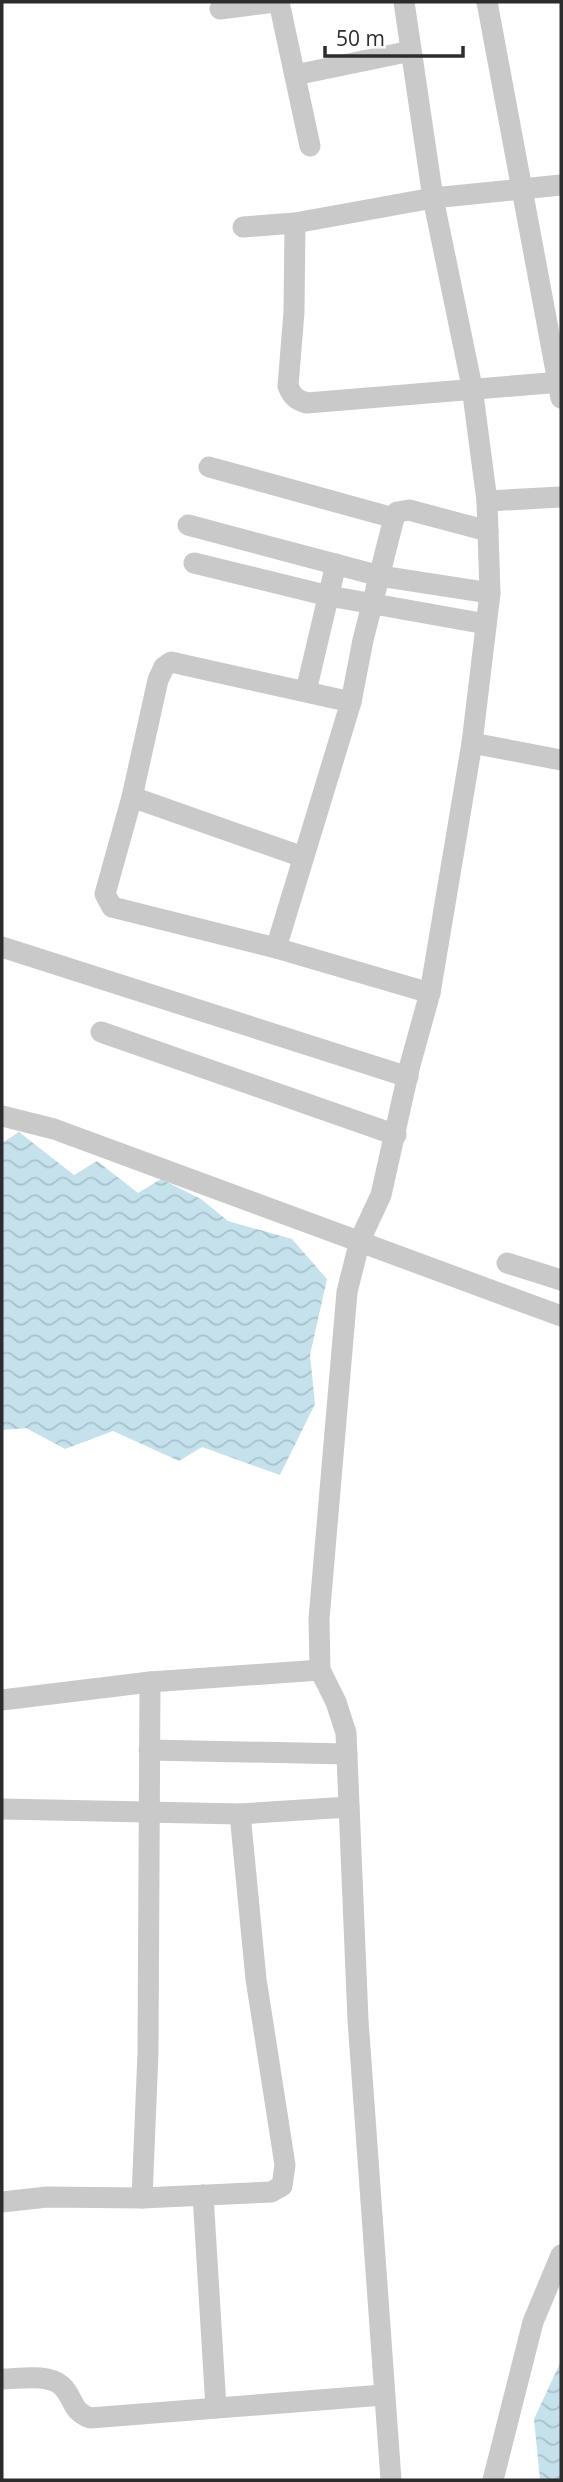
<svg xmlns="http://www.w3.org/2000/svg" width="563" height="2482" font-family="'Open Sans',sans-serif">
  <defs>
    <pattern id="water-waves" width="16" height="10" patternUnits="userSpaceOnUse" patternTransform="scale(1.75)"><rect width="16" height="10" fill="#c5e1eb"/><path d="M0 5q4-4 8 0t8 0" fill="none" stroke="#a9c1ca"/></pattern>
  </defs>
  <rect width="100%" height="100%" fill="#fff"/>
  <g fill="url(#water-waves)">
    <path d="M19 1132 74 1175 97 1161 138 1193 161 1179 201 1199 228 1221 292 1239 327 1279 310 1355 315 1404 280 1475 202 1447 179 1461 113 1431 65 1449 26 1428 2 1430V1143Z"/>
    <path d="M561 2361V2480H540L534 2419Z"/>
  </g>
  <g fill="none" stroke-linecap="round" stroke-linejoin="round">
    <g stroke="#c9c9c9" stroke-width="21">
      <path d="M279 2 310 146"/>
      <path d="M487 2 561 398"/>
      <path d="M220 9 275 2"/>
      <path d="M295 75 411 51"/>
      <path d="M295 223 294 312 288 386C292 396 296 400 307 403L561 382"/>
      <path d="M243 227 295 223 433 198 561 185"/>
      <path d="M209 467 394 518"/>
      <path d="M487 501 561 497"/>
      <path d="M188 525 380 576 490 593"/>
      <path d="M194 563 329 596 486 624"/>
      <path d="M306 691 336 564"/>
      <path d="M351 702 171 662 164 667 158 680 132 797 105 894 112 907 276 948 430 993"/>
      <path d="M472 743 561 760"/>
      <path d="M132 797 303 857"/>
      <path d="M2 947 408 1077"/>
      <path d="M276 948 351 702 363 640 394 518 397 512 409 510 488 531"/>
      <path d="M101 1032 396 1135"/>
      <path d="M2 1116 54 1129 561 1316"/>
      <path d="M507 1263 561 1280"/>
      <path d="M2 1700 150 1682 320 1670"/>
      <path d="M149 1750 347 1754"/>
      <path d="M2 1809 240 1814 349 1807"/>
      <path d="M203 2195 216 2408"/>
      <path d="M142 2198 148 2053 150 1682"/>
      <path d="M2 2202 47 2197 142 2198 271 2192 282 2186 285 2165 256 1979 240 1814"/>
      <path d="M2 2379C19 2379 48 2373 62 2386 74 2398 71 2411 90 2418L383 2395"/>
      <path d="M391 2480 358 2020 346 1733 336 1702 320 1670 319 1619 347 1292 360 1240 381 1195 410 1065 430 993 472 743 490 593 487 501 472 387 433 198 404 2"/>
      <path d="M493 2480 533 2322 561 2255"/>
    </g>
  </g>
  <rect width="563" height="2482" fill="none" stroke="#2c2c2c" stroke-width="7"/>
  <path d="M325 46v10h138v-10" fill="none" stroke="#2c2c2c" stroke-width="3.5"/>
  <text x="336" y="46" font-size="21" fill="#2c2c2c" stroke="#ffffff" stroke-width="5" paint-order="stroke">50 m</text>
</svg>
